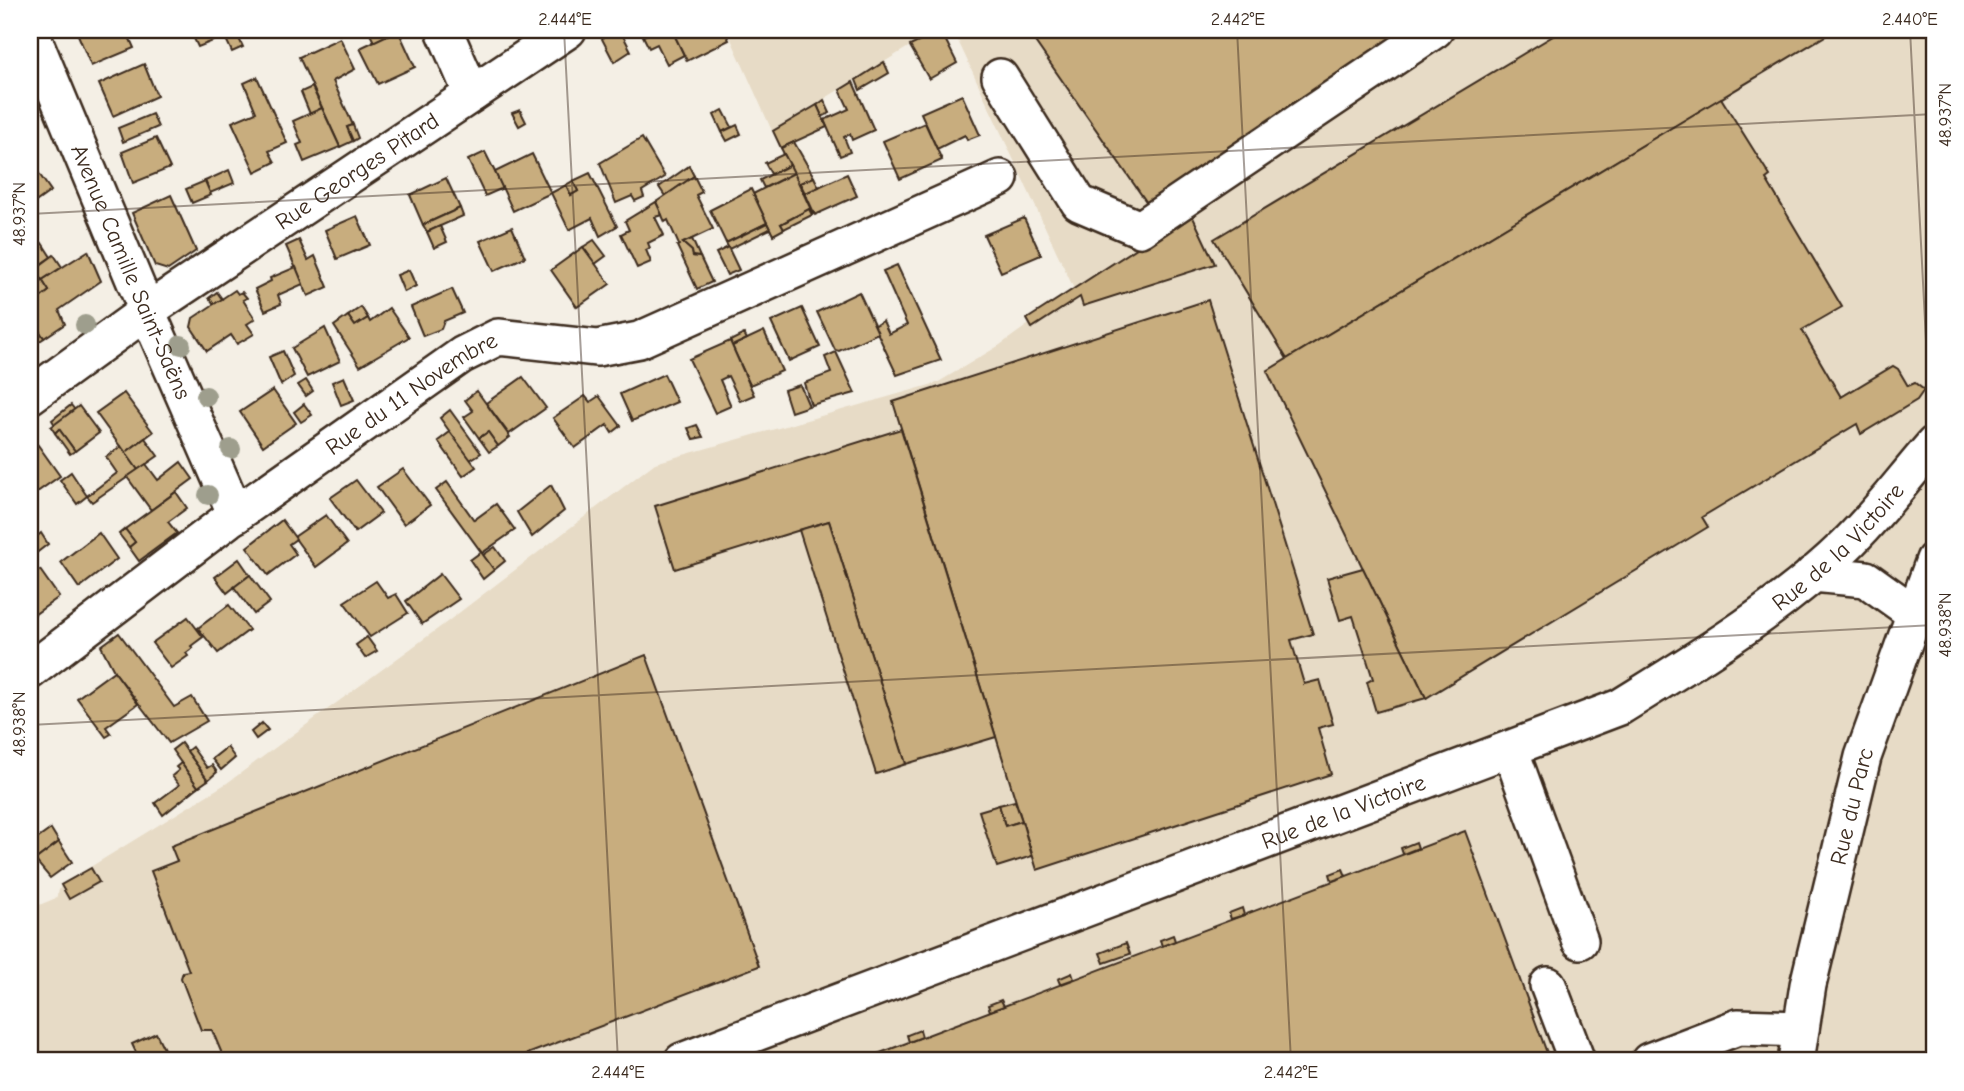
<svg xmlns="http://www.w3.org/2000/svg" width="1964" height="1091" font-family="'Comic Neue',sans-serif">
  <rect width="100%" height="100%" fill="#f4efe5"/>
  <filter id="ink" filterUnits="userSpaceOnUse"><feTurbulence type="fractalNoise" baseFrequency=".0143" numOctaves="2"/><feDisplacementMap in="SourceGraphic" scale="14" xChannelSelector="R" yChannelSelector="G"/><feConvolveMatrix kernelMatrix="1 2 1 2 8 2 1 2 1" color-interpolation-filters="sRGB"/></filter>
  <g filter="url(#ink)">
    <g fill="#e7dbc6">
      <path d="M727 30H936L772 131Z"/>
      <path d="M953 30H1934V1061H30V909L56 898 61 885 227 783 443 625 655 463 937 383 1000 345 1075 291Z"/>
    </g>
    <g fill="#c8ad7e" stroke="#3b2a1e" stroke-width="2">
      <path d="M76 30H126L134 48 91 66Z"/>
      <path d="M190 30H235L236 32 198 47Z"/>
      <path d="M368 30H394L395 31 374 42Z"/>
      <path d="M398 30 415 67 378 84 360 48Z"/>
      <path d="M613 30H620L631 51 614 62 601 37Z"/>
      <path d="M656 30H672L684 55 667 64 657 44 649 48 643 36Z"/>
      <path d="M672 30H724L729 40 687 61Z"/>
      <path d="M1027 30H1411L1152 210Z"/>
      <path d="M1563 30H1835L1287 359 1214 239Z"/>
      <path d="M941 31 957 63 929 79 910 46Z"/>
      <path d="M236 32 243 47 232 52 225 37Z"/>
      <path d="M340 38 355 69 333 81 353 125 347 127 353 141 340 147 299 57Z"/>
      <path d="M884 62 889 73 860 90 856 80Z"/>
      <path d="M144 64 157 96 113 116 99 84Z"/>
      <path d="M257 77 287 143 269 151 275 162 255 172 232 122 256 112 244 83Z"/>
      <path d="M853 82 874 130 852 140 850 134 844 137 850 152 840 156 824 120 849 109 840 90Z"/>
      <path d="M312 87 322 108 310 114 301 92Z"/>
      <path d="M962 95 980 135 967 140 965 135 937 149 921 113Z"/>
      <path d="M1721 98 1770 176 1766 179 1842 307 1802 330 1841 397 1893 366 1898 369 1908 386 1915 383 1924 390 1917 400 1861 434 1857 424 1702 517 1708 527 1426 698 1267 371Z"/>
      <path d="M824 100 830 113 822 117 817 105Z"/>
      <path d="M817 105 827 127 781 148 773 131Z"/>
      <path d="M322 108 340 147 304 162 297 145 302 143 293 121Z"/>
      <path d="M520 110 526 122 519 126 512 113Z"/>
      <path d="M723 110 732 127 722 132 714 115Z"/>
      <path d="M152 114 158 127 123 142 118 128Z"/>
      <path d="M925 123 942 160 900 179 883 141Z"/>
      <path d="M353 125 358 138 353 141 347 127Z"/>
      <path d="M737 125 741 134 727 141 722 132Z"/>
      <path d="M156 138 170 168 133 183 122 152Z"/>
      <path d="M642 138 665 177 642 191 644 197 635 201 632 196 616 203 600 163Z"/>
      <path d="M794 142 814 177 800 183 814 214 781 148Z"/>
      <path d="M485 152 503 188 485 196 468 160Z"/>
      <path d="M532 154 551 193 513 211 495 172Z"/>
      <path d="M784 154 790 165 771 174 765 163Z"/>
      <path d="M790 165 794 173 764 188 760 180Z"/>
      <path d="M689 166 694 176 665 196 659 187Z"/>
      <path d="M35 168 51 191 30 206V172Z"/>
      <path d="M229 170 234 183 210 193 205 181Z"/>
      <path d="M590 173 617 226 600 236 592 218 569 230 551 193 566 185 571 195 578 191 573 181Z"/>
      <path d="M794 173 813 214 812 215 809 209 781 224 784 229 773 235 753 194Z"/>
      <path d="M847 174 857 196 815 215 805 193Z"/>
      <path d="M694 176 702 192 696 195 713 229 683 243 692 251 693 256 700 257 712 282 697 289 677 246 679 245 668 220 665 222 656 202Z"/>
      <path d="M814 177 819 187 805 193 800 183Z"/>
      <path d="M446 178 460 208 423 225 410 195Z"/>
      <path d="M205 181 211 195 192 203 186 189Z"/>
      <path d="M573 181 578 191 571 195 566 185Z"/>
      <path d="M751 189 767 223 726 243 710 210Z"/>
      <path d="M171 195 196 251 168 270 155 266 132 213Z"/>
      <path d="M656 202 662 215 655 217 664 235 648 243 650 248 646 250 651 262 637 268 621 234 629 230 625 221Z"/>
      <path d="M460 208 463 216 427 232 423 225Z"/>
      <path d="M809 209 812 215 784 229 781 224Z"/>
      <path d="M1191 213 1215 264 1083 306 1080 297 1032 328 1027 319Z"/>
      <path d="M357 216 370 245 337 259 325 230Z"/>
      <path d="M1024 218 1041 255 1001 272 984 235Z"/>
      <path d="M767 223 770 229 729 249 726 243Z"/>
      <path d="M440 226 447 242 434 248 427 232Z"/>
      <path d="M512 227 525 257 494 271 480 241Z"/>
      <path d="M692 239 700 257 693 256 692 251 683 243Z"/>
      <path d="M299 240 308 260 315 256 328 287 308 296 286 246Z"/>
      <path d="M594 240 606 256 595 264 583 247Z"/>
      <path d="M42 243 51 257 35 268 30 261V252Z"/>
      <path d="M583 247 610 284 577 307 551 270Z"/>
      <path d="M728 247 739 270 727 275 716 253Z"/>
      <path d="M88 251 101 281 59 310 65 324 44 338 30 317V297L31 296 40 298 49 291 42 280Z"/>
      <path d="M54 255 62 267 42 280 35 269Z"/>
      <path d="M897 265 941 360 897 375 874 326 883 321 889 334 907 325 883 271Z"/>
      <path d="M296 267 303 284 278 295 281 304 265 311 255 289 271 281 270 278Z"/>
      <path d="M35 269 49 291 40 298 30 283V272Z"/>
      <path d="M409 270 416 286 404 292 397 275Z"/>
      <path d="M452 289 463 313 444 321 441 329 423 336 411 307Z"/>
      <path d="M235 290 238 294 242 292 247 298 243 300 255 319 247 324 254 334 237 344 231 335 207 351 191 327 193 318Z"/>
      <path d="M217 292 222 299 214 304 209 298Z"/>
      <path d="M859 292 878 333 839 351 835 350 817 312Z"/>
      <path d="M1208 300 1313 634 1291 640 1304 684 1320 680 1333 724 1318 728 1331 774 1037 870 893 402Z"/>
      <path d="M361 307 368 318 355 326 348 316Z"/>
      <path d="M389 308 409 337 360 366 334 326 348 316 355 326 368 318 370 322Z"/>
      <path d="M802 308 820 347 789 361 771 322Z"/>
      <path d="M30 317 44 338 30 348Z"/>
      <path d="M325 328 340 361 307 377 292 348Z"/>
      <path d="M764 331 782 371 750 385 732 346Z"/>
      <path d="M744 334 747 339 732 346 730 341Z"/>
      <path d="M730 341 754 395 740 401 728 376 720 380 731 406 715 413 689 359Z"/>
      <path d="M283 351 294 376 281 385 269 357Z"/>
      <path d="M836 352 855 393 811 405 804 383 831 373 825 357Z"/>
      <path d="M664 374 677 402 632 421 620 394Z"/>
      <path d="M344 377 354 400 341 405 332 382Z"/>
      <path d="M523 377 546 408 509 434 486 403Z"/>
      <path d="M306 380 313 391 306 396 298 385Z"/>
      <path d="M800 385 809 406 791 412 784 390Z"/>
      <path d="M273 390 296 423 263 446 240 412Z"/>
      <path d="M477 391 510 437 498 446 488 432 479 438 464 417 473 411 465 400Z"/>
      <path d="M124 393 153 432 125 453 96 413Z"/>
      <path d="M585 396 590 402 599 396 621 426 612 433 607 425 575 448 553 418Z"/>
      <path d="M304 404 312 415 301 422 294 412Z"/>
      <path d="M71 405 75 410 55 425 52 420Z"/>
      <path d="M79 406 99 433 75 451 59 429 55 433 51 427Z"/>
      <path d="M450 410 481 453 470 460 440 418Z"/>
      <path d="M697 425 703 437 693 439 688 428Z"/>
      <path d="M59 429 75 451 70 454 55 433Z"/>
      <path d="M901 429 996 737 906 764 829 521 675 569 655 506Z"/>
      <path d="M450 432 476 467 463 476 438 441Z"/>
      <path d="M488 432 498 446 489 452 479 438Z"/>
      <path d="M145 438 158 456 138 470 125 453Z"/>
      <path d="M38 445 60 476 30 497V451Z"/>
      <path d="M121 446 138 470 92 502 87 496 117 473 106 457Z"/>
      <path d="M181 462 193 479 151 510 127 477 146 464 158 480Z"/>
      <path d="M403 469 430 505 404 524 377 487Z"/>
      <path d="M71 472 87 496 77 504 60 480Z"/>
      <path d="M356 480 381 513 355 532 330 498Z"/>
      <path d="M447 482 474 520 496 504 515 530 482 553 436 490Z"/>
      <path d="M551 485 564 511 532 537 517 512Z"/>
      <path d="M176 492 187 508 168 522 177 533 139 561 129 547 135 542 125 529Z"/>
      <path d="M326 515 347 544 316 567 294 537Z"/>
      <path d="M282 520 296 539 289 544 296 554 268 575 247 547Z"/>
      <path d="M829 521 906 764 876 774 799 530Z"/>
      <path d="M125 529 135 542 129 547 119 534Z"/>
      <path d="M41 533 48 544 30 558V542Z"/>
      <path d="M99 533 117 559 79 588 61 562Z"/>
      <path d="M495 547 505 561 494 570 483 555Z"/>
      <path d="M481 552 494 570 483 579 470 560Z"/>
      <path d="M239 559 250 575 227 593 215 577Z"/>
      <path d="M1363 568 1426 698 1376 712 1367 682 1373 679 1353 616 1340 620 1327 578Z"/>
      <path d="M40 570 59 597 31 617 30 577Z"/>
      <path d="M440 574 459 599 422 624 406 601Z"/>
      <path d="M250 575 270 602 254 614 234 587Z"/>
      <path d="M376 581 388 598 396 594 408 613 370 637 344 602Z"/>
      <path d="M229 605 249 630 218 653 198 628Z"/>
      <path d="M188 617 203 637 191 646 193 648 186 653 188 656 171 668 152 643Z"/>
      <path d="M119 633 174 707 192 697 207 721 169 743 114 671 101 646Z"/>
      <path d="M367 637 377 651 365 658 356 645Z"/>
      <path d="M646 655 759 966 509 1061H225L212 1030H201L181 978 183 972 189 971 151 871 177 861 171 846Z"/>
      <path d="M114 671 138 704 106 727 111 734 106 737 77 698Z"/>
      <path d="M262 723 268 730 256 739 251 732Z"/>
      <path d="M181 743 208 780 198 787 172 750Z"/>
      <path d="M192 747 207 768 212 765 217 772 208 780 187 751Z"/>
      <path d="M227 747 235 758 221 770 212 759Z"/>
      <path d="M181 763 198 787 163 815 155 803 179 785 172 776 179 770 176 767Z"/>
      <path d="M1015 801 1022 821 1005 826 999 805Z"/>
      <path d="M999 805 1005 826 1022 821 1032 856 997 867 979 811Z"/>
      <path d="M51 829 59 842 35 860 30 854V844Z"/>
      <path d="M1465 831 1547 1053 1525 1061H859Z"/>
      <path d="M59 842 72 862 50 878 35 860Z"/>
      <path d="M1416 842 1418 848 1403 854 1401 848Z"/>
      <path d="M91 868 99 882 69 899 61 885Z"/>
      <path d="M1343 869 1346 876 1332 881 1330 874Z"/>
      <path d="M1242 908 1244 915 1231 919 1229 913Z"/>
      <path d="M1173 935 1175 941 1162 946 1160 940Z"/>
      <path d="M1126 943 1130 954 1104 963 1100 953Z"/>
      <path d="M1072 973 1074 979 1060 984 1058 979Z"/>
      <path d="M1001 1000 1004 1006 990 1011 988 1005Z"/>
      <path d="M920 1030 922 1037 909 1042 907 1035Z"/>
      <path d="M156 1033 170 1061H140L132 1044Z"/>
    </g>
    <g fill="none" stroke-linecap="round" stroke-linejoin="round">
      <g stroke="#3b2a1e" stroke-width="40">
        <g id="minor">
          <path id="s1" d="M30 30 147 311 236 515"/>
          <path d="M444 30 472 94"/>
          <path d="M1000 77 1079 203 1140 229 1435 30"/>
          <path id="s2" d="M30 396 147 311 568 30"/>
          <path d="M1813 574 1866 579 1915 614"/>
          <path id="s3" d="M30 671 228 520 462 355 498 337 597 348 639 340 1000 178"/>
          <path d="M1510 749 1580 941"/>
          <path d="M1548 985 1577 1061"/>
          <path id="s4" d="M682 1061 1620 707C1699 658 1779 610 1846 545 1878 514 1905 477 1934 444"/>
          <path d="M1649 1061 1738 1027 1801 1029"/>
          <path id="s5" d="M1796 1061 1808 985 1863 757 1934 560"/>
        </g>
      </g>
      <use href="#minor" stroke="#fff" stroke-width="35"/>
    </g>
    <g fill="#9e9e8d">
      <circle cx="85" cy="325" r="10"/>
      <circle cx="181" cy="345" r="10"/>
      <circle cx="206" cy="396" r="10"/>
      <circle cx="231" cy="449" r="10"/>
      <circle cx="208" cy="495" r="10"/>
    </g>
  </g>
  <path fill="none" stroke="#3b2a1e" stroke-width="2" stroke-opacity="0.45" d="M564 30 618 1061M1237 30 1291 1061M1910 30 1934 496M30 214 1934 114M30 725 1934 625"/>
  <g text-anchor="middle" dominant-baseline="central" stroke-width="5" stroke-linejoin="round" paint-order="stroke">
    <g font-size="23" fill="#3b2a1e" stroke="#fff">
      <text stroke="none"><textPath href="#s2" startOffset="397">Rue Georges Pitard</textPath></text>
      <text stroke="none"><textPath href="#s1" startOffset="262">Avenue Camille Saint-Saëns</textPath></text>
      <text stroke="none"><textPath href="#s3" startOffset="472">Rue du 11 Novembre</textPath></text>
      <text stroke="none"><textPath href="#s4" startOffset="1274">Rue de la Victoire</textPath></text>
      <text stroke="none"><textPath href="#s5" startOffset="261">Rue du Parc</textPath></text>
      <text stroke="none"><textPath href="#s4" startOffset="707">Rue de la Victoire</textPath></text>
    </g>
  </g>
  <rect width="1964" height="1091" fill="none" stroke="#fff" stroke-width="77"/>
  <rect x="38" y="38" width="1888" height="1014" fill="none" stroke="#3b2a1e" stroke-width="2.5"/>
  <g font-size="18" text-anchor="middle" fill="#3b2a1e">
    <text x="565" y="25">2.444°E</text>
    <text x="1238" y="25">2.442°E</text>
    <text x="1910" y="25">2.440°E</text>
    <text transform="translate(1945 115) rotate(-90)" y="6">48.937°N</text>
    <text transform="translate(19 214) rotate(-90)" y="6">48.937°N</text>
    <text transform="translate(1945 625) rotate(-90)" y="6">48.938°N</text>
    <text transform="translate(19 724) rotate(-90)" y="6">48.938°N</text>
    <text x="618" y="1078">2.444°E</text>
    <text x="1291" y="1078">2.442°E</text>
  </g>
</svg>
